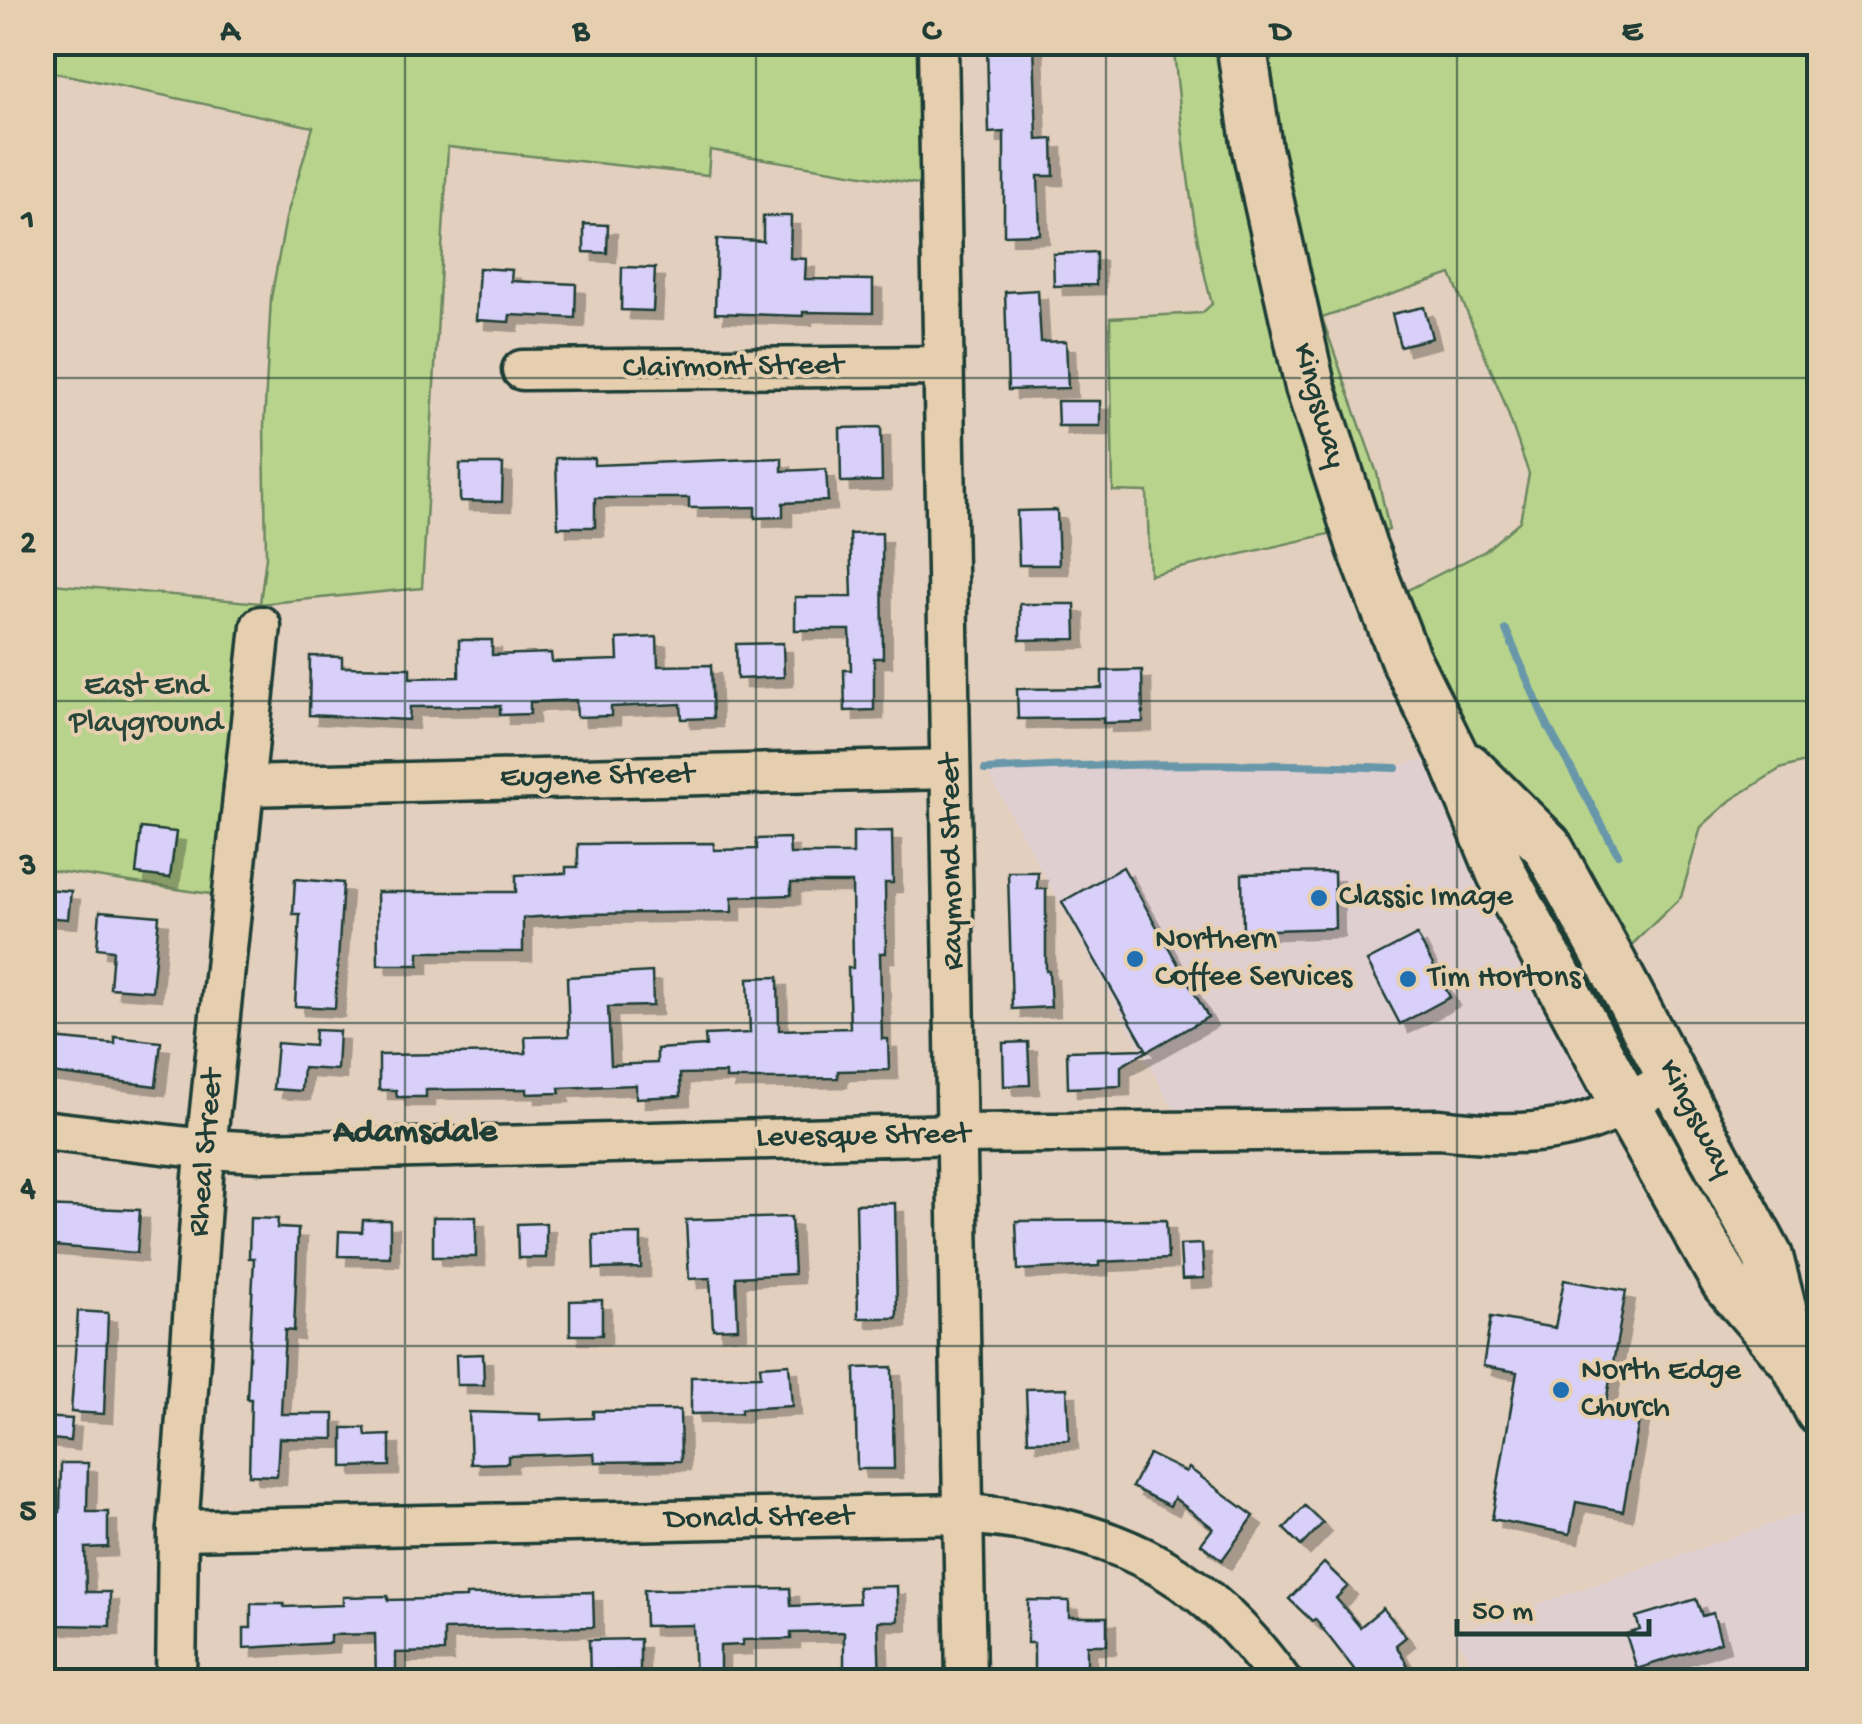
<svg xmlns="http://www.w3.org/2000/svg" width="1862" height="1724" font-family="'Gochi Hand',sans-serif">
  <defs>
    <filter id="shadow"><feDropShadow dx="9" dy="9" stdDeviation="0" flood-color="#0004"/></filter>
  </defs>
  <rect width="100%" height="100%" fill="#e3cfbe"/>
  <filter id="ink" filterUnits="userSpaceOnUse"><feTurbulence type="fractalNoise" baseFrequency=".01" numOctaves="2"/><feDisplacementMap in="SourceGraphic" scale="20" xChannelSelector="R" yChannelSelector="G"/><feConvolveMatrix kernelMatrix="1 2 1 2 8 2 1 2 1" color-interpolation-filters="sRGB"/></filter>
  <g filter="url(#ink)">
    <g fill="#e0cfd0">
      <path d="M1452 753 1626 1105 1589 1121 1185 1130 985 768 1095 762 1241 761 1396 766Z"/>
      <path d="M1819 1507V1681H1483L1454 1633Z"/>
    </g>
    <g fill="#b8d48c" stroke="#6c8860" stroke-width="2.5">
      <path d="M43 43H935L936 187 710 150 708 175 448 147 422 588 260 604 230 897 43 869 42 583 260 603 266 557 264 425 271 298 286 218 313 127 43 70Z"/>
      <path d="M1173 43H1819V758L1780 769 1731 800 1701 827 1681 897 1612 964 1452 753 1404 592 1485 551 1520 521 1529 474 1502 396 1451 274 1322 318 1377 473 1389 530 1355 528 1150 575 1147 492 1113 491 1110 318 1202 313 1212 304C1189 219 1183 130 1173 43Z"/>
    </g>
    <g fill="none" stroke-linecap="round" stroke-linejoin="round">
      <g stroke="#6897aa" stroke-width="8">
        <path d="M1506 630 1547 725 1618 854"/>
        <path d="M985 770C1122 762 1258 763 1396 768"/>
      </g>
    </g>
    <g fill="#d8d0f9" stroke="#1f3d34" stroke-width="2.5" filter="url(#shadow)">
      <path d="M987 42H1034L1037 140 1053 139 1054 176H1038L1040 234 1004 235V132L989 133Z"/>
      <path d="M763 216H791L790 258 806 259 805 279 873 280V313L803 312V316L715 313 717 239 763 241Z"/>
      <path d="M584 224 608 225 607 253 584 252Z"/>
      <path d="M1096 252V285L1054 286 1053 254Z"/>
      <path d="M622 267 655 268 653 311 621 310Z"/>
      <path d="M479 268 512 270 511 281 576 284 575 318 510 315 509 322 476 320Z"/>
      <path d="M1038 290 1041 342 1066 341 1068 388 1008 390 1005 292Z"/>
      <path d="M1424 307 1432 338 1400 346 1392 314Z"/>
      <path d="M1057 401H1100V426H1058Z"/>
      <path d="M881 427 882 481 841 482 840 428Z"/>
      <path d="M556 458H594V465L782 458V471L826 469 828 501 783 503V517L755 518V507L689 508V498H595V527H558Z"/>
      <path d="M460 464H503L502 502 460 501Z"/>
      <path d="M1057 510 1059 565H1019L1017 511Z"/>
      <path d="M882 533 883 658H874V710L845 711 844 670H851L850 630H795V597H852L850 534Z"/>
      <path d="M1020 604H1075L1076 639 1020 640Z"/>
      <path d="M657 637 658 666 711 665 713 718 682 719 681 704 611 707V716L577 717 576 700 530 702V714L500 715V706L410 707 409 720 309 715 310 656 342 657V667L410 668V678L459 677V640H492V655L551 653 552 662 618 660 617 639Z"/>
      <path d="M783 643 784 677 737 679 736 644Z"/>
      <path d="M1142 670 1143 722 1103 723V718L1018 719 1017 689 1102 688V671Z"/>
      <path d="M141 828 176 832 170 878 136 874Z"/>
      <path d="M892 831 893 883H885L886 953H880L882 1039H888L889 1070 838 1071V1078L787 1079H726V1073L680 1074 681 1096 636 1098V1085L559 1088 560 1093 527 1094V1089L426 1090V1097H397L396 1090H379V1055L526 1053 525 1037 569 1036 567 977 652 972 653 1006 608 1007 611 1065 657 1063V1049L706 1046 705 1035 750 1033 748 978 778 977 779 1030 850 1028 848 968H853L852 883H791V895L732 897V912L583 914 523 918V952H419V965H378L377 892H516V875L566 873V867H578V844L714 843V850L757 849 756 839 789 838 790 854H853V832Z"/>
      <path d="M1123 867 1208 1017 1121 1066V1086L1068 1088 1067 1051 1146 1049 1062 902Z"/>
      <path d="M1008 872H1038L1037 889H1046V971H1049L1051 1007 1012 1009Z"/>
      <path d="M1334 872 1335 928 1243 931 1242 874Z"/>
      <path d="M295 879 343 883 335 1008 295 1006 300 914H293Z"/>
      <path d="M42 889 71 891 68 919 42 917Z"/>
      <path d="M100 911 159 916 152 991 110 988 113 950 97 948Z"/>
      <path d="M1417 935 1450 997 1400 1024 1367 961Z"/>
      <path d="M315 1030 339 1031 337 1070 303 1068 301 1091 273 1089 277 1043 314 1046Z"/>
      <path d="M42 1037 115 1044V1037L161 1042 156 1086 42 1072Z"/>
      <path d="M1028 1042 1030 1085 1004 1086 1003 1043Z"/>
      <path d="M895 1203 897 1318H858L856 1204Z"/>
      <path d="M42 1206 140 1210 137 1253 42 1245Z"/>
      <rect x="433" y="1217" width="43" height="40"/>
      <path d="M791 1217 794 1274 736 1277 738 1328 713 1329 710 1278 689 1279 686 1220Z"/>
      <path d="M250 1218 278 1219 277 1228 298 1229 294 1331 285 1330 281 1414H334V1439L279 1438 277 1476 249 1475 251 1399H247L254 1258H249Z"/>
      <path d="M363 1220H390V1257L338 1256 339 1231 362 1232Z"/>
      <path d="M1166 1220 1168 1259 1099 1262V1266L1018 1270 1016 1221Z"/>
      <path d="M546 1223V1258H518L517 1224Z"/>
      <path d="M641 1234V1268L594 1269 593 1235Z"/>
      <path d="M1202 1244 1204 1278 1182 1279 1180 1245Z"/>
      <path d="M1564 1280 1626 1291 1605 1408 1640 1415 1623 1511 1576 1502 1570 1534 1492 1519 1517 1372 1483 1366 1491 1317 1555 1328Z"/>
      <path d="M602 1300V1335H570V1301Z"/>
      <path d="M78 1311 108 1313 104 1414 71 1412Z"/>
      <path d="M483 1354 484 1385H457L456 1355Z"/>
      <path d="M789 1364 792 1406 741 1409V1413L691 1414V1377L761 1376 760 1366Z"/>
      <path d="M892 1367 894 1469H857L855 1368Z"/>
      <path d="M1067 1388 1069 1440 1028 1441 1026 1389Z"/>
      <path d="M680 1410 681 1461 595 1462 594 1453 508 1456V1463L471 1464 469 1412 541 1414V1420L593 1418V1411Z"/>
      <path d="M42 1417 72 1419 70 1441 42 1438Z"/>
      <path d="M343 1428H365L366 1436 390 1435V1466L343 1467Z"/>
      <path d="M1149 1454 1186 1472 1189 1468 1254 1516 1222 1560 1201 1544 1213 1528 1174 1498 1170 1506 1132 1487Z"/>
      <path d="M61 1463H88L87 1512H108V1547L85 1548 86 1592H110V1626L51 1625 49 1513 60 1512Z"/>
      <path d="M1305 1506 1323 1523 1301 1546 1284 1529Z"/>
      <path d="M1324 1563 1348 1586 1336 1598 1360 1627 1383 1608 1406 1637 1396 1645 1417 1682H1364L1315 1619 1312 1621 1289 1599Z"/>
      <path d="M897 1586 898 1621H878L880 1682H844V1632L791 1633V1639L743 1640V1645L720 1646V1682H695L693 1625 645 1626 644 1590 790 1588 791 1606 859 1603 858 1587Z"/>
      <path d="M593 1592 594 1627 444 1630V1652L396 1653V1682H376L375 1634 330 1635V1643L244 1648V1628H251V1604H284V1607L343 1605V1597L388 1596V1600L466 1598V1595Z"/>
      <path d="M1696 1599 1702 1616 1713 1613 1721 1642 1637 1669 1626 1634 1640 1630 1636 1617Z"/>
      <path d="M1028 1600 1069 1601V1617H1107V1645H1087V1682H1034V1643H1027Z"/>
      <path d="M640 1639V1671H617V1676L590 1677 589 1640Z"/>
    </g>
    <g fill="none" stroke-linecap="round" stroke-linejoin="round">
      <g stroke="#1f3d34" stroke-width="45">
        <g id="minor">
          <path d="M938 42 966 1682"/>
          <path d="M522 370 943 366"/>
          <path d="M244 786 950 769"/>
          <path d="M42 1130 206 1149 262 1152 959 1134 1440 1129C1488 1135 1543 1137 1589 1121 1619 1111 1646 1093 1673 1077"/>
          <path d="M178 1530 965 1514C1106 1526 1198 1564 1282 1682"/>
          <path d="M176 1682 178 1530 203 1177 261 626"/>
        </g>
      </g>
      <g stroke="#1f3d34" stroke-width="55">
        <g id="major">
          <path d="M1241 42 1257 149 1310 386 1362 547 1405 658 1452 753 1502 874 1626 1105 1726 1282 1795 1362"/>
          <path d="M1468 768 1547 846 1612 964 1768 1257 1795 1362 1820 1411"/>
        </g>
      </g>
      <use href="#minor" stroke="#e6cfaf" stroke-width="38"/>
      <use href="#major" stroke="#e6cfaf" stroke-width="48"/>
    </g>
  </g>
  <path fill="none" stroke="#1f3d34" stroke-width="2.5" stroke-opacity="0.55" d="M405 42V1682M756 42V1682M1106 42V1682M1457 42V1682M42 378H1820M42 701H1820M42 1023H1820M42 1346H1820"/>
  <g fill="#1f6fb2" stroke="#e6cfaf" stroke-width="4">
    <circle cx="1319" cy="898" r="10"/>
    <circle cx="1135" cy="959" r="10"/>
    <circle cx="1408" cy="979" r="10"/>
    <circle cx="1561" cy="1390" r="10"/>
  </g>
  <g text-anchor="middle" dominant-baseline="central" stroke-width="8" stroke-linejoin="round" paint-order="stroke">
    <g font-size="32" fill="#1f3d34" stroke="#e6cfaf">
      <text transform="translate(733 368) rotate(-1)">Clairmont Street</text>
      <text transform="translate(1318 406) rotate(74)">Kingsway</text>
      <text transform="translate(597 777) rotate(-1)">Eugene Street</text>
      <text transform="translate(953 862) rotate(-91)">Raymond Street</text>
      <text transform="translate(1695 1119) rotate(62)">Kingsway</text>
      <text transform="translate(863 1137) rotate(-1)">Levesque Street</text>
      <text transform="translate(207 1153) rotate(-85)">Rheal Street</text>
      <text transform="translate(759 1519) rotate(-1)">Donald Street</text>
    </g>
    <g font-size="32" fill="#274538" stroke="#e6cfaf">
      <text x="146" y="687">East End<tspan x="146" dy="37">Playground</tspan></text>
    </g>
    <g font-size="32" fill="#1f3d34" stroke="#e6cfaf" text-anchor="start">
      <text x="1339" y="898">Classic Image</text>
      <text x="1155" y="941">Northern<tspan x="1155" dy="37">Coffee Services</tspan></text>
      <text x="1428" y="979">Tim Hortons</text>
      <text x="1581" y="1372">North Edge<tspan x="1581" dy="37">Church</tspan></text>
    </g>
    <g font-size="35" font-weight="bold" fill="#1f3d34" stroke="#e6cfaf">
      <text x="415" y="1133">Adamsdale</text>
    </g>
  </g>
  <rect width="1862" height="1724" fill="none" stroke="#e6cfaf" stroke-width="110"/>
  <path d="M1457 1619v15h192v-15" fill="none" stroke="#1f3d34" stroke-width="5"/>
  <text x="1472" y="1619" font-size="30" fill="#1f3d34" stroke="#e6cfaf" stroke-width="8" paint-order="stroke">50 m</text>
  <rect x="55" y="55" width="1752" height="1614" fill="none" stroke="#1f3d34" stroke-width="4"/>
  <g font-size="32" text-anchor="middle" font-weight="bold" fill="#1f3d34">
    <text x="230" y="39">A</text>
    <text x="581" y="39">B</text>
    <text x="931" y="39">C</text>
    <text x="1281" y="39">D</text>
    <text x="1632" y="39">E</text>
    <text x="28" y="228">1</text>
    <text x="28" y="551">2</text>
    <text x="28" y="873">3</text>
    <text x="28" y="1196">4</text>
    <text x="28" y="1519">5</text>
  </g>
</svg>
